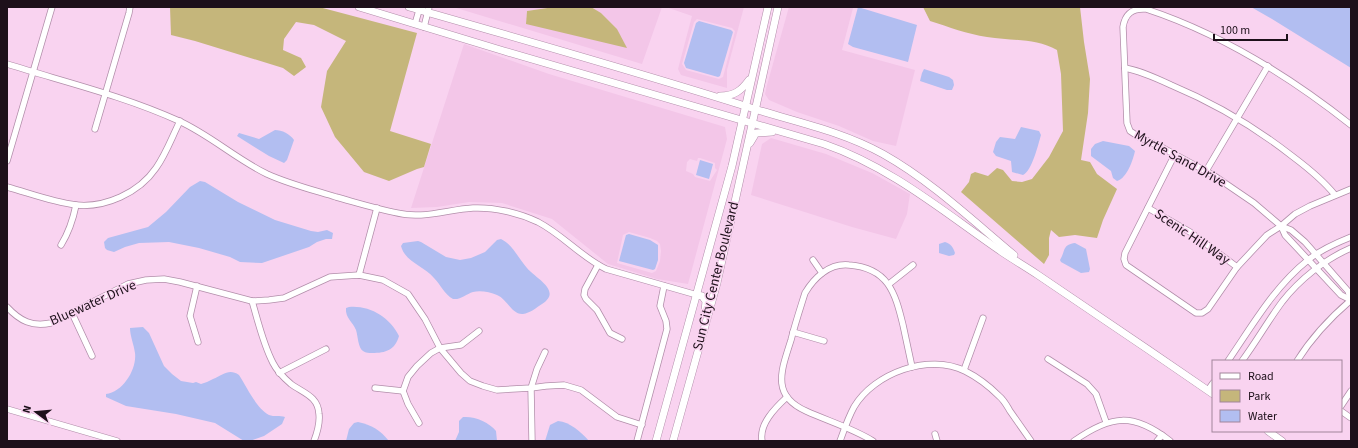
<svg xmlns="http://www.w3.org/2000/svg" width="1358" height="448" font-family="'Source Sans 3',sans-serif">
  <rect width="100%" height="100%" fill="#f9d3f0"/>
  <g fill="#f3c6e8" fill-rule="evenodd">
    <path d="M453 7H554L527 11 526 24 617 29 601 13 591 7H662L642 64Z"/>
    <path d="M666 7H744L727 70V88L681 75 678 69 692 16ZM697 19 732 28 735 31 723 77 719 79 686 70 682 64 694 22Z"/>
    <path d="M789 7H847L853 8 842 50 915 70 896 146 873 141 839 126 797 112 769 100 765 94 767 85Z"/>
    <path d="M464 44 549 74 725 127 727 139 688 284 657 279 608 264 552 219 502 203 469 202 437 207 411 208ZM698 158H700L715 163V168L717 170 710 181 695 177 693 174 686 171 687 162 690 159 697 161ZM629 232 650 238 657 241 660 244 661 251 660 261 656 271 652 273 617 263 623 235Z"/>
    <path d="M771 138 826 154 872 173 910 194 907 214 896 239 852 227 751 195 762 144Z"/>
  </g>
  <g fill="#c5b67b">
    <path d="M170 7H319L417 33 390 131 431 144 424 167 417 169 389 181 364 172 335 137 321 107 327 71 346 41 314 25 296 22 284 39 283 50 301 58 306 67 294 76 283 68 195 41 171 35Z"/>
    <path d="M554 7H591L601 13 617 29 627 48 526 24 527 11Z"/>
    <path d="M923 7H1080L1084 42 1090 79 1088 113 1081 160 1090 162 1097 174 1117 189 1103 220 1097 238 1075 235 1059 237 1051 230 1049 238V255L1044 264 961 192 969 182 971 174 975 172 988 176 997 168 1003 170 1012 181 1022 182 1032 179 1049 157 1063 131 1061 74 1057 50C1035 38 1011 41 987 37 967 34 949 27 930 21Z"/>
  </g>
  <g fill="#b2bef1">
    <path d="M858 7 917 25 908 62 853 47 848 44Z"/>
    <path d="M1251 7H1351V68L1272 19Z"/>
    <path d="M699 21 731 30 733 32 720 76 718 77 686 68 684 63 696 23Z"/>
    <path d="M924 69 949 77 953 80 954 85 952 90H947L920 81 922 73Z"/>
    <path d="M1021 127 1039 131 1041 135C1038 145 1032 171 1023 175L1012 172 1011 161 996 156 993 152 996 142 1000 137 1015 139Z"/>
    <path d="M275 130C282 130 290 134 294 140L287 160 284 163 269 156 237 136 239 133 259 139Z"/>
    <path d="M1103 141 1129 146 1135 151C1133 160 1127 178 1117 181L1113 178 1111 171 1091 156V149L1095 144Z"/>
    <path d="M700 160 713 164 709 179 696 175Z"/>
    <path d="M200 181 205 182 238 202 275 220 311 231 318 232 327 230 333 233 332 239H326L317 242 309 247 262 263 240 262 230 257 199 248 169 242 139 243 125 247 114 252 107 250 105 248 104 242 108 238 148 227 166 212 190 187Z"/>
    <path d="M629 234 650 240 658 245V260L655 269 653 270 619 261 626 235Z"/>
    <path d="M501 239C513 245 518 258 527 268 535 278 563 291 542 304 536 308 530 313 523 314 512 315 507 299 497 295 490 292 480 290 473 292 466 294 461 300 453 299 444 294 441 285 434 278 424 266 405 262 401 246L403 243 418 241 421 242 446 257 460 260 471 258 485 252 497 240Z"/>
    <path d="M945 242C951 244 953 247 955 253L954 255 949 256 939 253V244Z"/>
    <path d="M1075 243 1086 249 1090 269 1089 272 1081 273 1061 262 1060 260C1066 250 1062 245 1075 243Z"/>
    <path d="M349 307C369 305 390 317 399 336 395 350 386 353 372 353 369 353 366 353 363 351 358 348 358 336 356 330 353 322 345 318 346 308Z"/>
    <path d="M143 327 149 333 164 366 172 374 181 381 193 383 196 382 201 384C205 383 209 381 213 379 223 375 229 368 239 375 247 387 256 408 269 415 274 417 280 415 285 417L282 424 264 436 250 441H244L215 423 176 414 126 406 106 397V394C123 392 137 369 135 353 134 345 130 336 130 328Z"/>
    <path d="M463 417C475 416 489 422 496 431L497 441H455L459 432V421Z"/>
    <path d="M558 421C570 422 581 432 589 441H545L550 425Z"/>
    <path d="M358 422C372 425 380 430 389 441H346L349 429 354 423Z"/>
  </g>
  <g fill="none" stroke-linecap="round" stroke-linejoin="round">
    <g stroke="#b28eaa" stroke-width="7">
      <g id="minor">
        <path d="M415 24 420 7"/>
        <path d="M424 27 429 7"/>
        <path d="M7 64C65 82 124 96 179 121 210 135 236 159 267 174 289 184 313 190 336 197 358 203 380 210 403 214 409 215 415 215 421 215 439 214 456 209 473 208 494 207 519 213 538 222 563 235 581 257 606 269L697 295"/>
        <path d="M1125 68C1141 71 1156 78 1171 85 1214 103 1255 127 1292 156 1308 168 1323 180 1335 195"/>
        <path d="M1351 125C1289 76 1222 34 1146 9 1132 8 1125 14 1123 27L1127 123 1130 131 1139 137 1163 148 1213 175 1254 203 1281 226 1291 230 1305 242 1348 291 1351 300"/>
        <path d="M95 129 129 13 130 7"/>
        <path d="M1175 154 1125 253 1124 259 1126 265 1196 313H1202L1208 309 1237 267 1267 235 1281 226 1295 214 1310 206 1351 189"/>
        <path d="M7 161 52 7"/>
        <path d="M1206 171 1268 66"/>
        <path d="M7 187C29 193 52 202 76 205 105 208 139 193 156 168 166 154 172 137 180 121"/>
        <path d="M1148 208 1190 232 1237 267"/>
        <path d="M1281 226 1285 235 1341 295 1351 300"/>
        <path d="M61 245C69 232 73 220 76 205"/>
        <path d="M813 260 822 273"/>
        <path d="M598 265 585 289 584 295 586 299 597 310 610 333 622 339"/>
        <path d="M359 275 377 208"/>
        <path d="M889 284 913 265"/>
        <path d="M197 286 190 316 198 342"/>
        <path d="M252 301C258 321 263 344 273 363 277 371 284 378 291 384 303 393 318 396 319 414 320 422 317 433 314 441"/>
        <path d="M7 307C20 321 32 327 51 323L128 284 146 280 164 279 180 282 252 301 269 300 284 298 330 277 359 275 383 280 408 294 425 319 440 348 461 373 470 381 483 386 497 390 531 388 546 386 564 385 581 390 617 417 642 425"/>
        <path d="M72 313 92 356"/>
        <path d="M793 332 824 341"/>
        <path d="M1048 359 1087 384 1096 394 1106 422"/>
        <path d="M1228 361C1252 326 1274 287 1308 260 1320 250 1336 243 1351 237"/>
        <path d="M1242 361C1256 342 1268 321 1282 302 1299 280 1325 259 1351 248"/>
        <path d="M1297 361C1312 337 1330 318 1351 300"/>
        <path d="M964 370 983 318"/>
        <path d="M279 373 326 349"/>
        <path d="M375 388 403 391"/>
        <path d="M1208 390 1213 383"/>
        <path d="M1341 406 1351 391"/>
        <path d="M7 409 117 441"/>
        <path d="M1341 411 1351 418"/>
        <path d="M419 423 408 404 403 391 408 377 417 366 431 353 440 348 461 345 479 331"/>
        <path d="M935 434 937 441"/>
        <path d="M532 441 531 388 537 369 545 352"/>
        <path d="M637 441 667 329 666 321 660 306 664 286"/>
        <path d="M762 441C759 424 775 408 787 397"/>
        <path d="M840 441C844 430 848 418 854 407 874 373 929 353 965 371 977 377 989 386 999 396 1004 400 1007 406 1010 411 1017 421 1024 431 1031 441"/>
        <path d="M873 441C852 428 828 421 806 411 770 395 782 369 791 340 795 324 800 309 805 293 814 278 829 263 849 265 888 268 895 292 903 325 906 339 909 353 912 367"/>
        <path d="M1074 441C1111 415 1133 412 1170 441"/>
        <path d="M1157 441 1162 435"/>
      </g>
    </g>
    <g stroke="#b28eaa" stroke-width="8">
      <g id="major">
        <path d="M359 7 504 51 824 144C891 167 945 213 1002 252 1014 260 1026 267 1038 275 1096 314 1155 354 1213 394"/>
        <path d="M409 7C521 39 634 71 745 106 791 121 840 130 883 154 931 181 972 220 1014 255"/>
        <path d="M720 96C734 96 741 91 749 80"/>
        <path d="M750 143 756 133 772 132"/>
        <path d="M697 295 702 296 706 301 705 311"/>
        <path d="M1268 431 1282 441"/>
        <path d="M656 441 732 166 768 7"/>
        <path d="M673 441 717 283 778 7"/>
      </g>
    </g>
    <use href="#minor" stroke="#fff" stroke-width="5.5"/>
    <use href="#major" stroke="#fff" stroke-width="7"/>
  </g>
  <g text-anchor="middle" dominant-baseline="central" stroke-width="3" stroke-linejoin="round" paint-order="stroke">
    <g font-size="14" fill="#1d101a" stroke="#f9d3f0">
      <text transform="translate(1180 159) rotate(29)">Myrtle Sand Drive</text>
      <text transform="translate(1192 237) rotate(34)">Scenic Hill Way</text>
      <text transform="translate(716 276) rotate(-76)">Sun City Center Boulevard</text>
      <text transform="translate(93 303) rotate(-24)">Bluewater Drive</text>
    </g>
  </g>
  <rect width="1358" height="448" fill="none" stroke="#1d101a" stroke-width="16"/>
  <rect x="1212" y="360" width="130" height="72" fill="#f9d3f0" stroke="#a1859a"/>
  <rect x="1220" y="373" width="20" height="6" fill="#ffffff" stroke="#a1859a"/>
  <text x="1248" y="380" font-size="12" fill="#1d101a">Road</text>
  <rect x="1220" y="390" width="20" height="12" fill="#c5b67b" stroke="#a1859a"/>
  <text x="1248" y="400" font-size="12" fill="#1d101a">Park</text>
  <rect x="1220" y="410" width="20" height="12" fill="#b2bef1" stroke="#a1859a"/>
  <text x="1248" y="420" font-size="12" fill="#1d101a">Water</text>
  <g transform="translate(36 412) rotate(286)" stroke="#f9d3f0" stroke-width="3" paint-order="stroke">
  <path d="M0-3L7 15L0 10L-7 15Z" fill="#1d101a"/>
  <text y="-6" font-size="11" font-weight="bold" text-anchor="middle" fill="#1d101a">N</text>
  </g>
  <path d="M1214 34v6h73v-6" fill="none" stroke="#1d101a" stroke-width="2"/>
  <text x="1220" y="34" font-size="12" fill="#1d101a" stroke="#f9d3f0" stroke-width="3" paint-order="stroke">100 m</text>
</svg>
